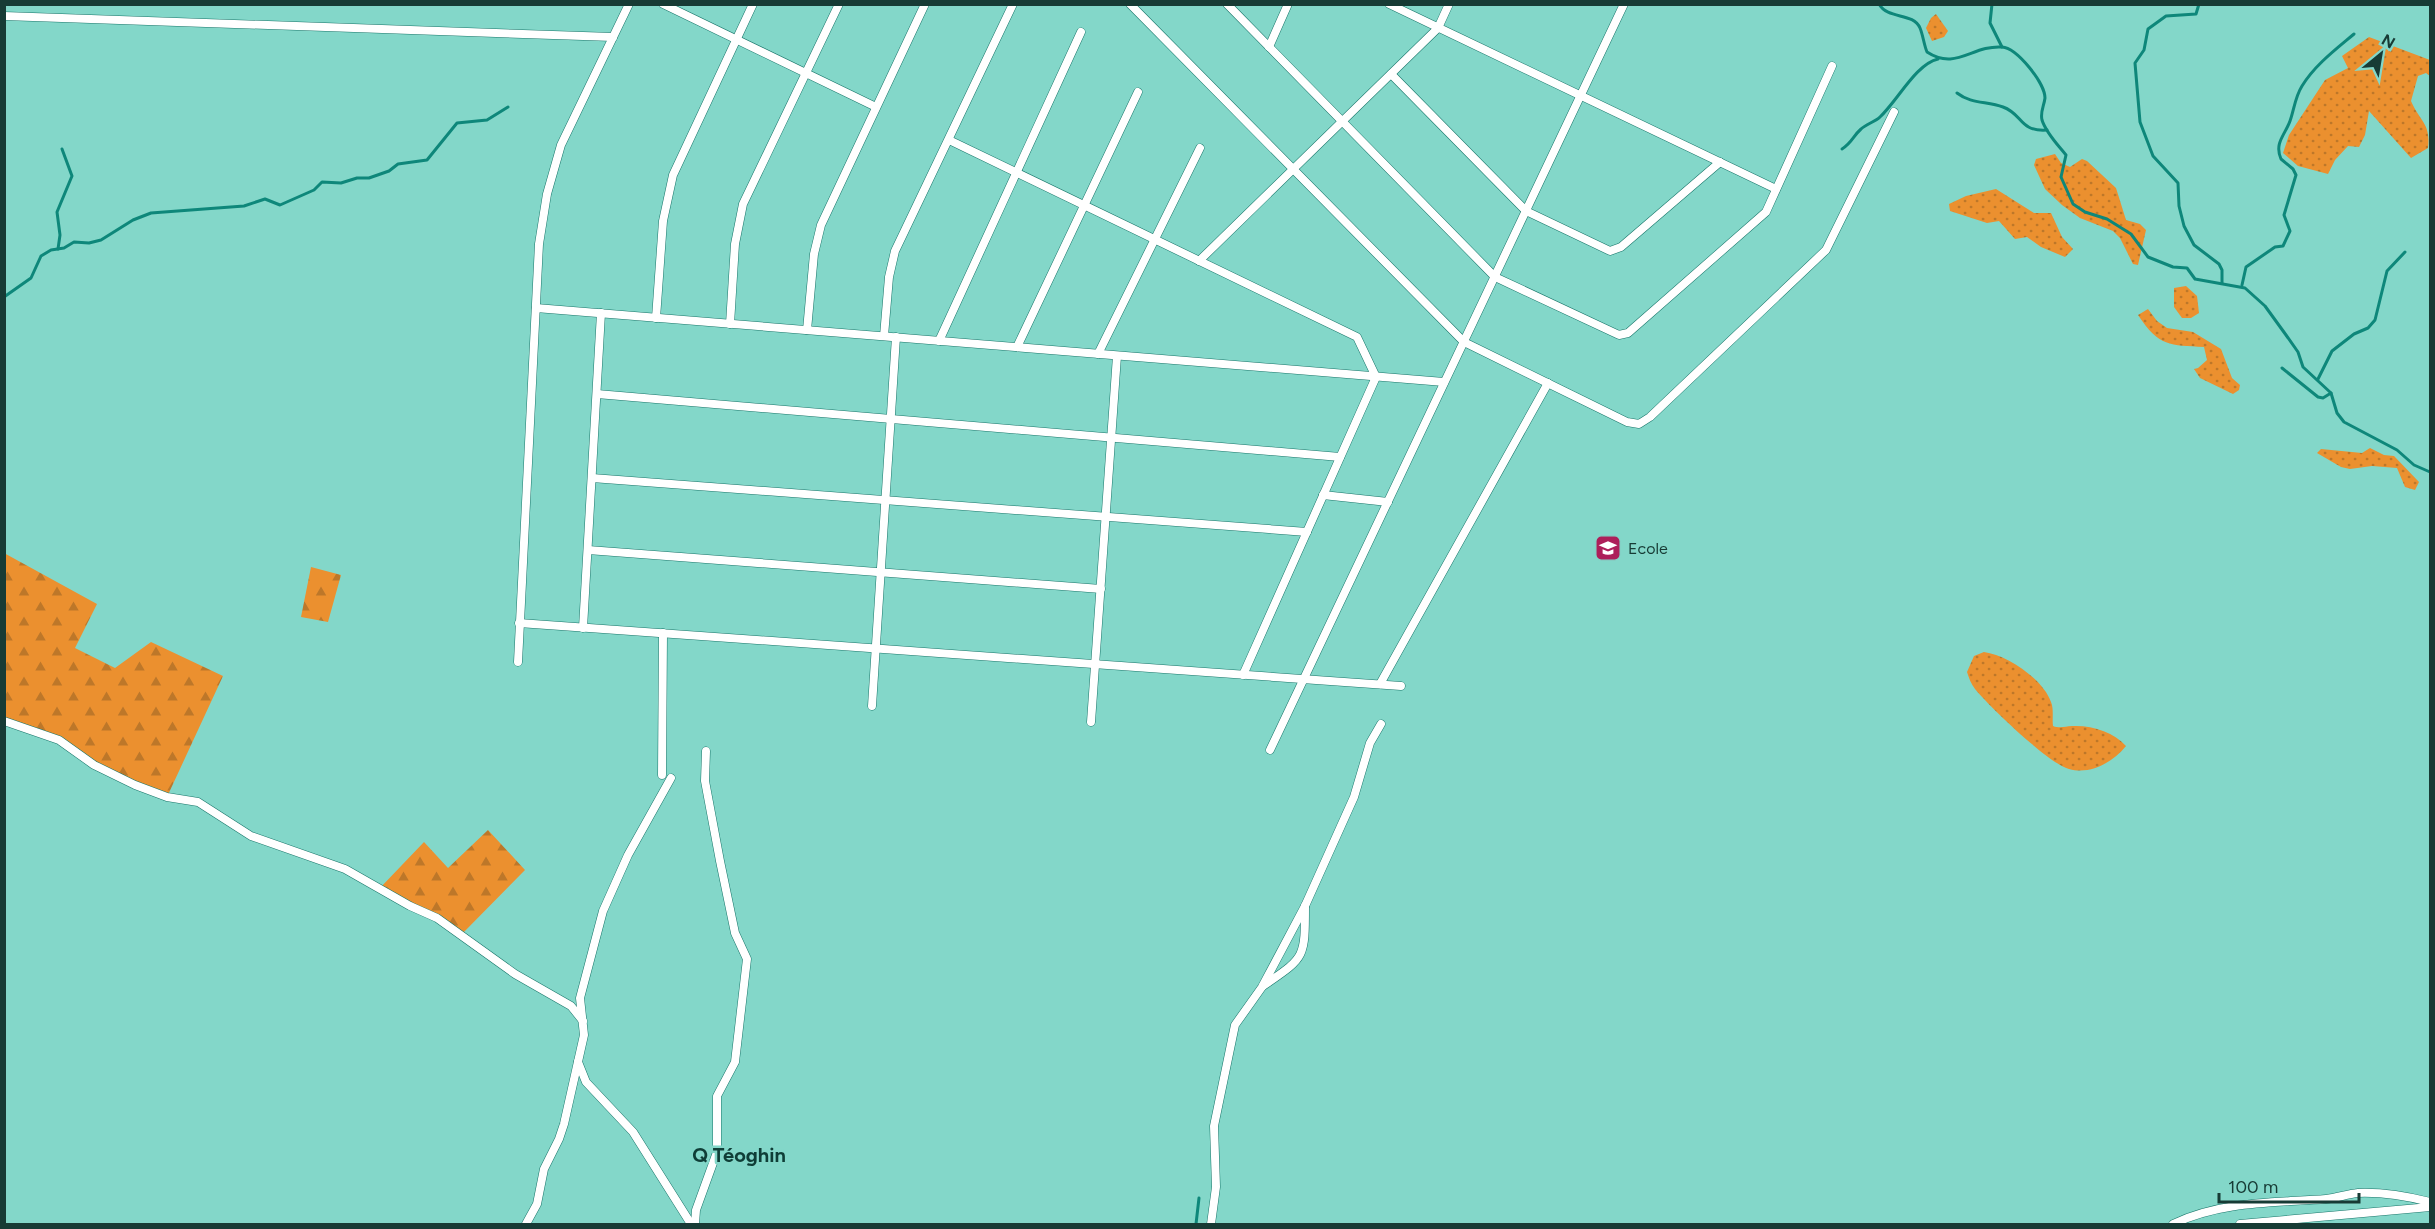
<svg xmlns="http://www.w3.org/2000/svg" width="2435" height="1229" font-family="Figtree,sans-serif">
  <defs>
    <pattern id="grass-dots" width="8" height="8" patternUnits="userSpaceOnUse" patternTransform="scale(1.5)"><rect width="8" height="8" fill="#eb902f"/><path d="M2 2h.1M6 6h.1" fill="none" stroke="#bd7729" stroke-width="1.8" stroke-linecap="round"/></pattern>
    <pattern id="forest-firs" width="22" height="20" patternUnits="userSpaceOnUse" patternTransform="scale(1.5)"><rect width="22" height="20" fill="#eb902f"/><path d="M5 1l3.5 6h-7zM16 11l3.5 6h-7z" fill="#bd7729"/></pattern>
  </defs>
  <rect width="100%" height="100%" fill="#83d7c9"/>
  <g fill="url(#grass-dots)">
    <path d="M1936 14 1948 31 1944 37 1932 41 1926 28 1931 18Z"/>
    <path d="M2369 37 2430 60V76L2426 73 2418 76 2411 101C2420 122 2431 123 2428 148L2411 158 2369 111 2365 135 2359 147 2348 146 2335 160 2328 174 2298 166 2283 153 2289 135 2325 80 2348 68 2342 56Z"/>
    <path d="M2055 154 2061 163 2070 167 2082 159 2087 161 2116 188 2126 220 2140 224 2146 230 2138 265 2133 264 2120 238 2113 231 2080 218 2062 205 2045 189 2034 165 2036 159Z"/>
    <path d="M1996 189 2034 213H2051L2062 237 2073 249 2065 257 2041 247 2027 237 2015 239 1999 221 1987 223 1950 211 1949 204 1966 196Z"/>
    <path d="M2186 286 2197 296 2199 313 2191 318H2182L2174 307V288Z"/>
    <path d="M2148 309 2157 321 2167 328 2193 332 2221 349 2232 378 2240 385 2239 390 2233 394 2200 378 2194 369 2198 368 2207 360 2204 347C2170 345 2159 347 2138 315Z"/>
    <path d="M2370 448 2384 455 2394 456 2419 482 2415 490 2405 487 2397 468 2372 466 2350 469 2341 467 2317 453 2321 449 2362 453Z"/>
    <path d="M1984 652C2007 655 2043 679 2051 702 2054 709 2052 719 2053 726 2061 729 2065 726 2072 726 2092 725 2114 732 2126 746 2113 762 2091 775 2069 769 2049 764 1989 706 1975 689 1971 684 1969 678 1967 672L1974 656Z"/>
  </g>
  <g fill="url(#forest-firs)">
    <path d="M4 553 97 604 75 648 115 668 151 642 223 676 167 797 135 785 71 747 5 721Z"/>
    <path d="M311 567 341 575 328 622 301 617Z"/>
    <path d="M488 830 525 870 461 935 379 889 424 842 448 868Z"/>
  </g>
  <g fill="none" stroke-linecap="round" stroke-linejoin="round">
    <g stroke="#0e877a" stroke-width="3">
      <path d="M1879 4C1888 20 1913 12 1920 28 1923 35 1924 45 1927 52 1956 71 1972 45 2002 47 2017 48 2045 83 2045 98 2044 106 2040 112 2042 120 2046 133 2058 145 2066 155L2061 177 2073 204 2085 212 2107 219 2131 234 2148 257 2173 267 2187 268 2195 279 2245 288 2265 306 2286 335 2298 352 2303 367 2331 393 2337 413 2344 422 2397 450 2414 465 2430 472"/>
      <path d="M1992 4 1990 23 2002 47"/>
      <path d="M2199 4 2196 14 2166 16 2148 29 2144 50 2135 63 2140 122 2153 156 2178 183 2179 206 2184 226 2194 245 2219 264 2222 270V283"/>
      <path d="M1957 93C1971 104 1987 101 2003 107 2023 114 2019 132 2047 130"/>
      <path d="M1842 149C1852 143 1853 136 1861 129 1866 124 1875 122 1880 117 1898 100 1916 64 1938 59"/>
      <path d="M58 249 60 235 57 212 72 176 62 149"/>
      <path d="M2242 285 2246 267 2275 247 2283 246 2290 231 2284 215 2296 175 2293 169 2281 159C2274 143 2285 135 2290 121 2294 110 2295 97 2302 86 2315 65 2335 50 2354 34"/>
      <path d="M4 297 31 278 41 256 51 250 64 248 74 242 89 243 101 240 133 220 151 213 244 206 265 199 280 205 314 190 322 182 341 183 357 178H369L389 171 398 164 427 160 457 123 487 120 508 107"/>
      <path d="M2282 368 2318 397 2323 398 2331 393"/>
      <path d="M2318 379 2332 351 2354 334 2368 328 2375 320 2387 271 2405 252"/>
      <path d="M1196 1224 1199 1198"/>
    </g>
    <g stroke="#18766a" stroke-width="9">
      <g id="minor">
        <path d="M663 4 876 107"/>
        <path d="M1130 4 1464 342 1627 422 1639 424 1650 417 1826 250 1894 112"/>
        <path d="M1227 4 1495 277 1619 335 1628 333 1766 212 1832 66"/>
        <path d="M1389 4 1776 189"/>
        <path d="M4 16 613 37"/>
        <path d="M1269 47 1288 4"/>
        <path d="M1391 74 1526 211 1610 251 1621 247 1720 162"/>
        <path d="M949 140 1357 337 1376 377 1243 675"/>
        <path d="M1199 261 1438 28 1449 4"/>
        <path d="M536 308 1444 382"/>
        <path d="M656 318 663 221 673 175 753 4"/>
        <path d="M730 324 735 244 743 204 839 4"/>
        <path d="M807 330 814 254 821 225 925 4"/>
        <path d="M884 336 889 277 895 251 1013 4"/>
        <path d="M939 341 1081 32"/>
        <path d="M1017 347 1138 92"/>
        <path d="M1098 354 1200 148"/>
        <path d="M597 394 1340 457"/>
        <path d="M592 478 1307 532"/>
        <path d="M1323 495 1388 502"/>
        <path d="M588 550 1101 589"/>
        <path d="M519 623 1401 686"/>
        <path d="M583 628 601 313"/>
        <path d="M518 662 539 244 547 194 561 145 629 4"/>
        <path d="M1380 684 1548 383"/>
        <path d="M872 706 896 337"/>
        <path d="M4 721 59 740 94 765 135 785 167 797 198 802 251 836 345 869 410 906 437 918 515 974 571 1006 583 1021"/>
        <path d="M1091 722 1117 356"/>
        <path d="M1270 750 1624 4"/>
        <path d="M662 775 663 633"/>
        <path d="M1263 986C1305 957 1305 959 1305 906"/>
        <path d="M578 1062 586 1082 633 1132 691 1224"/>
        <path d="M526 1224 537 1204 544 1169 559 1139 564 1124 584 1035 580 998 603 911 628 855 671 778"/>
        <path d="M695 1224 696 1210 717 1152V1096L735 1062 747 959 735 933 720 861 705 781 706 751"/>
        <path d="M1211 1224 1216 1187 1214 1126 1235 1025 1262 987 1305 906 1354 797 1370 743 1381 724"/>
        <path d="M2173 1224C2222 1201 2272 1203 2326 1199 2337 1198 2347 1194 2358 1193 2383 1192 2406 1196 2430 1202"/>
        <path d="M2240 1224 2430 1207"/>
      </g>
    </g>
    <use href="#minor" stroke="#fff" stroke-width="8"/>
  </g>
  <defs>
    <g id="school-square" transform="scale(1.35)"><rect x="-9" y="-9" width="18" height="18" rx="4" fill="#ad1f5a" stroke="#83d7c9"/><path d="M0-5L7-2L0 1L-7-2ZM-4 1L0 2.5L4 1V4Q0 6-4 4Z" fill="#fff"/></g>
  </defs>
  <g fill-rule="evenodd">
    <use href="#school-square" x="1608" y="548"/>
  </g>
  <g text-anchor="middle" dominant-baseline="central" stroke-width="5" stroke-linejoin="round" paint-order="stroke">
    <g font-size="16" fill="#173b35" stroke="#83d7c9" text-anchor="start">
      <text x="1628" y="548">Ecole</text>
    </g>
    <g font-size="20" font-weight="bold" fill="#0f3e37" stroke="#83d7c9">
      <text x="739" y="1155">Q Téoghin</text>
    </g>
  </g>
  <rect width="2435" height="1229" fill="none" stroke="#173b35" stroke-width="12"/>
  <g transform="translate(2381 54) rotate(30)" stroke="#83d7c9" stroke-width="4.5" paint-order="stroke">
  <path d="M0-4.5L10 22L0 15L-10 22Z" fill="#173b35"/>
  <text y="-9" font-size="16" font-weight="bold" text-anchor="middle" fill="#173b35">N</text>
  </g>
  <path d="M2219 1193v9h140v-9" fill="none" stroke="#173b35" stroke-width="3"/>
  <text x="2228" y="1193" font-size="18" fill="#173b35" stroke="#83d7c9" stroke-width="4.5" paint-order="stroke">100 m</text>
</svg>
